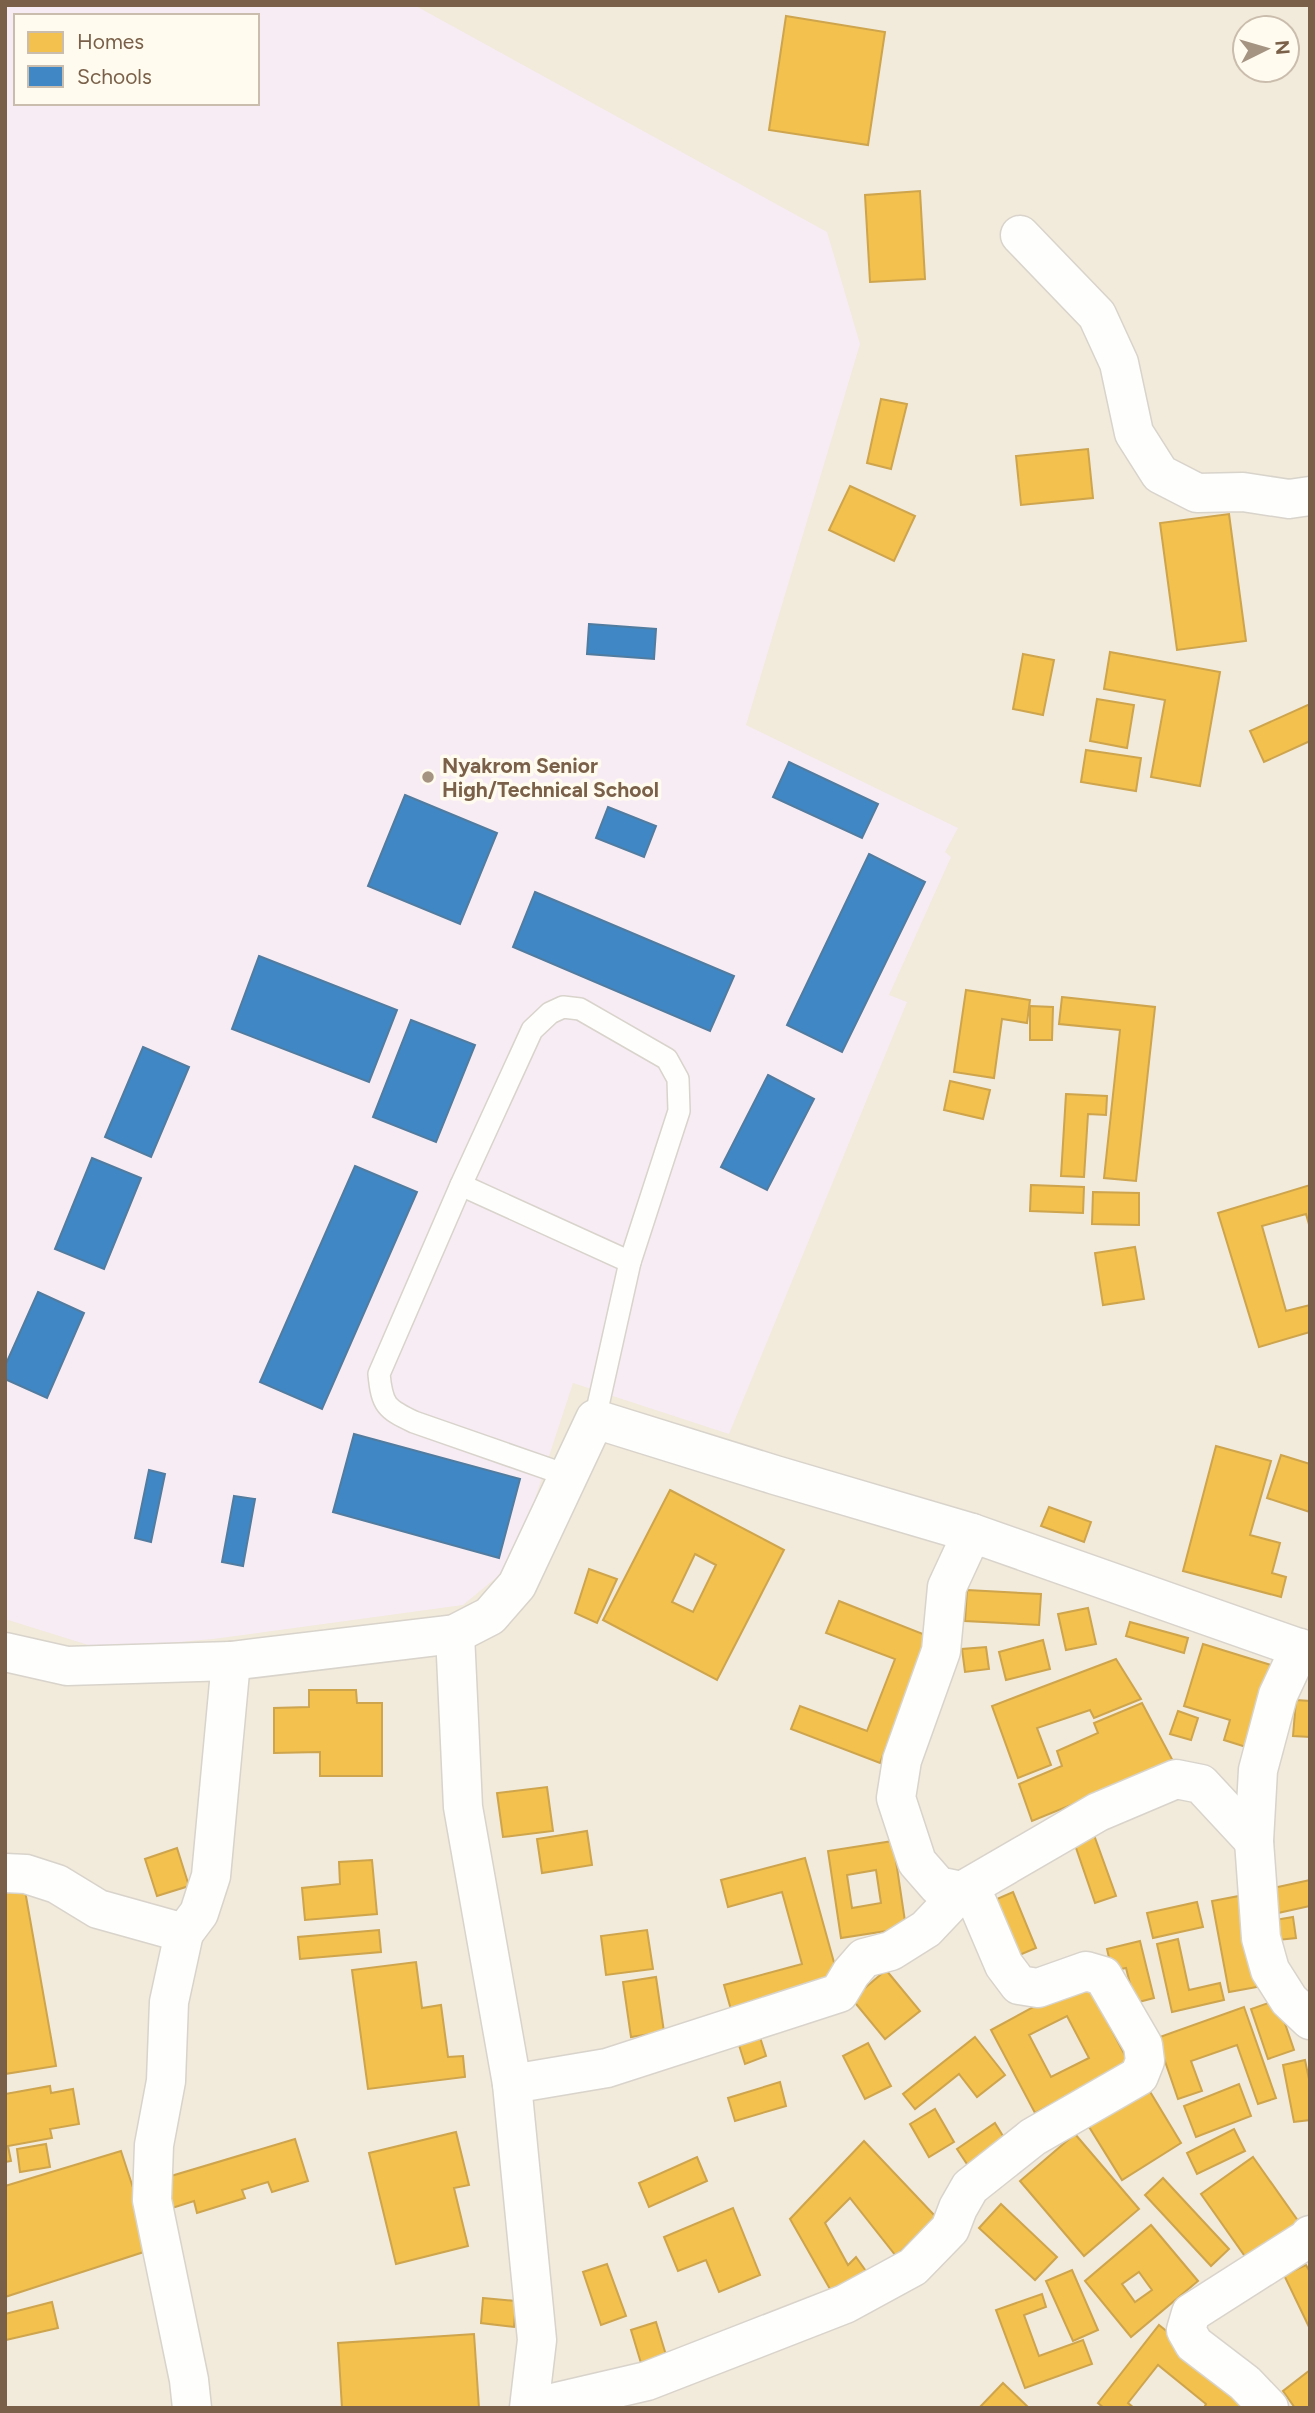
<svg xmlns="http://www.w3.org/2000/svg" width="1315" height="2413" font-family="Figtree,sans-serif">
  <rect width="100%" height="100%" fill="#f9f6ed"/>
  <path fill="#f2eada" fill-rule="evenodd" d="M5 5H1310V2408H5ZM16 16H257V103H16ZM1245 28H1287V70H1245Z"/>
  <path fill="#f7ecf4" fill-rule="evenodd" d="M5 5H414L827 232 860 344 746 725 958 828 945 852 951 857 889 995 907 1002 729 1434 573 1383 514 1563 463 1605 213 1639 101 1649 5 1619ZM16 16H257V103H16Z"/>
  <g fill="#f2c14e" stroke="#cea44c" stroke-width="2" fill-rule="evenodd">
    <path d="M786 16 885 32 868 145 769 130Z"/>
    <path d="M920 191 925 279 870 282 865 195Z"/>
    <path d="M881 399 907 404 891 469 867 463Z"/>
    <path d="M1088 449 1093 498 1021 505 1016 456Z"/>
    <path d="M850 486 915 516 894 561 829 530Z"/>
    <path d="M1229 514 1246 641 1177 650 1160 523Z"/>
    <path d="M1110 652 1220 672 1200 786 1151 777 1165 700 1104 689Z"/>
    <path d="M1023 654 1054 660 1043 715 1013 709Z"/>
    <path d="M1097 699 1134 705 1127 748 1090 741Z"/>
    <path d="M1310 704V741L1264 762 1250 731Z"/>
    <path d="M1086 750 1141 758 1136 791 1081 782Z"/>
    <path d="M966 990 1030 1000 1027 1023 1002 1019 994 1078 954 1072Z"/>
    <path d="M1062 997 1155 1007 1136 1181 1104 1178 1120 1030 1059 1024Z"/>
    <path d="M1030 1006 1053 1007 1052 1040H1030Z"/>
    <path d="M950 1081 990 1090 983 1119 944 1110Z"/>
    <path d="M1066 1094 1107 1096 1106 1115 1088 1114 1084 1177 1061 1176Z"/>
    <path d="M1031 1185 1084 1187 1083 1213 1030 1211Z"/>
    <path d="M1310 1185V1228L1306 1214 1262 1226 1286 1311 1310 1305V1332L1259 1347 1218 1213Z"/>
    <path d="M1093 1192 1139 1193V1225L1092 1224Z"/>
    <path d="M1135 1247 1144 1299 1103 1305 1095 1253Z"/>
    <path d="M1216 1446 1271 1461 1250 1535 1280 1543 1272 1573 1286 1577 1281 1597 1183 1571Z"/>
    <path d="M1281 1455 1310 1464V1512L1267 1498Z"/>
    <path d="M670 1490 784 1550 717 1680 603 1620ZM695 1554 716 1565 693 1612 672 1602Z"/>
    <path d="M1049 1507 1091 1522 1084 1542 1041 1526Z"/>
    <path d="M589 1569 617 1579 597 1623 575 1613Z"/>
    <path d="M967 1590 1041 1594 1039 1625 965 1621Z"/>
    <path d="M839 1601 928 1636 880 1763 791 1729 800 1706 867 1731 895 1659 826 1633Z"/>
    <path d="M1088 1608 1096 1644 1066 1650 1058 1614Z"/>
    <path d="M1130 1622 1188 1638 1184 1653 1126 1636Z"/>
    <path d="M1043 1640 1050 1669 1006 1680 999 1652Z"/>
    <path d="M1203 1644 1271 1665 1246 1747 1224 1740 1230 1720 1184 1706Z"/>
    <path d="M986 1647 989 1669 965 1672 962 1649Z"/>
    <path d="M1116 1659 1141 1699 1094 1718 1090 1710 1037 1728 1051 1765 1018 1778 992 1706Z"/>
    <path d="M309 1690H356L357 1703H382V1776H320V1752L274 1753V1708L309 1707Z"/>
    <path d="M1296 1700 1310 1701V1737L1293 1736Z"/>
    <path d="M1142 1703 1174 1763 1032 1821 1019 1784 1062 1766 1057 1751 1098 1733 1094 1723Z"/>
    <path d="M1178 1711 1198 1718 1191 1740 1170 1734Z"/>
    <path d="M547 1787 553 1831 503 1837 497 1793Z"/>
    <path d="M587 1831 592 1865 542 1873 537 1839Z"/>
    <path d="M1094 1835 1116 1896 1095 1903 1074 1842Z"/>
    <path d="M893 1841 906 1928 841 1938 828 1851ZM876 1870 881 1903 852 1908 847 1875Z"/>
    <path d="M177 1848 189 1886 157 1896 145 1859Z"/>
    <path d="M805 1858 840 1984 732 2013 724 1985 802 1964 782 1892 728 1907 721 1880Z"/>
    <path d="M372 1860 377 1914 305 1920 302 1888 340 1884 339 1862Z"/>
    <path d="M1310 1880V1906L1278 1913 1273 1888Z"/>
    <path d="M24 1885 56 2066 5 2074V1888Z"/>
    <path d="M1013 1892 1036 1948 1012 1958 990 1902Z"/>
    <path d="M1239 1896 1257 1987 1229 1992 1212 1901Z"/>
    <path d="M1197 1902 1203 1927 1153 1938 1147 1913Z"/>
    <path d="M1293 1917 1296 1938 1278 1940 1275 1920Z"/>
    <path d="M379 1930 381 1952 300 1959 298 1937Z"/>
    <path d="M647 1930 653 1969 606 1975 601 1936Z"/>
    <path d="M1178 1939 1189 1990 1220 1983 1224 2000 1172 2012 1157 1944Z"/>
    <path d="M1140 1941 1154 1998 1135 2003 1126 1968 1112 1971 1107 1949Z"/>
    <path d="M416 1962 422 2008 441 2005 448 2057 463 2056 465 2077 368 2089 352 1970Z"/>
    <path d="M886 1970 920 2011 885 2039 852 1999Z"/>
    <path d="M656 1977 664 2032 631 2037 623 1982Z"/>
    <path d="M1085 1979 1129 2063 1035 2113 991 2030ZM1067 2016 1089 2058 1051 2077 1029 2035Z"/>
    <path d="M1277 2000 1294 2050 1268 2059 1251 2009Z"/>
    <path d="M1244 2007 1276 2098 1258 2104 1237 2045 1191 2061 1202 2091 1178 2099 1157 2038Z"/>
    <path d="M759 2034 766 2056 745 2064 738 2042Z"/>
    <path d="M975 2037 1005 2075 977 2097 959 2074 915 2109 903 2094Z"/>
    <path d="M868 2043 891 2086 865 2099 843 2056Z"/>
    <path d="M1305 2060 1310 2084V2120L1294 2122 1283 2065Z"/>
    <path d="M780 2082 786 2106 735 2121 728 2098Z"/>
    <path d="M1239 2084 1251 2116 1196 2137 1184 2106Z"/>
    <path d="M1146 2085 1181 2143 1122 2180 1086 2122Z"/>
    <path d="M50 2086 51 2093 73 2089 79 2124 50 2129 52 2138 8 2146 11 2161 5 2162V2094Z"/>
    <path d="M935 2109 954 2142 929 2157 910 2124Z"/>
    <path d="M995 2123 1006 2141 969 2167 957 2149Z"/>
    <path d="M1234 2129 1245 2151 1197 2174 1187 2153Z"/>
    <path d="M456 2132 469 2185 454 2188 468 2246 396 2264 369 2153Z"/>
    <path d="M1075 2134 1139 2209 1084 2256 1020 2181Z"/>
    <path d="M295 2139 308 2181 272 2192 268 2182 242 2190 245 2198 197 2213 194 2201 169 2209 161 2179Z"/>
    <path d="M864 2141 936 2217 896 2256 850 2198 825 2223 848 2265 856 2257 868 2274 834 2296 790 2219Z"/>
    <path d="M46 2144 50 2167 20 2172 17 2149Z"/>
    <path d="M121 2151 153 2249 5 2297V2186Z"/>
    <path d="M697 2157 707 2181 649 2207 639 2183Z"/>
    <path d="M1253 2157 1301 2225 1249 2262 1201 2194Z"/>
    <path d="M1163 2178 1229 2249 1211 2266 1145 2195Z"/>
    <path d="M1001 2204 1057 2257 1035 2280 979 2228Z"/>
    <path d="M733 2208 760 2275 719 2292 706 2260 678 2271 664 2237Z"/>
    <path d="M1151 2225 1198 2281 1131 2337 1085 2281ZM1139 2272 1152 2290 1135 2302 1122 2284Z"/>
    <path d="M607 2264 626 2316 601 2325 583 2272Z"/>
    <path d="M1306 2265 1310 2272V2329L1284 2275Z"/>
    <path d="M1072 2270 1098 2330 1073 2341 1046 2281Z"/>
    <path d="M1042 2294 1046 2307 1024 2315 1039 2356 1083 2340 1092 2364 1025 2388 996 2310Z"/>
    <path d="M483 2298 516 2301 514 2327 481 2323Z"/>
    <path d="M52 2302 58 2328 6 2340 5 2314Z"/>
    <path d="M656 2322 666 2355 641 2363 631 2330Z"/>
    <path d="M1159 2325 1248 2397 1239 2408H1204L1206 2404 1158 2365 1128 2403 1134 2408H1104L1098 2403Z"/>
    <path d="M474 2334 479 2408H342L338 2343Z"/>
    <path d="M1310 2370V2408H1295L1283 2391Z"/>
    <path d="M1003 2383 1029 2408H979Z"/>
  </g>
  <g fill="#3f88c5" stroke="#517ca0" stroke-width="2">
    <path d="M589 624 656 629 654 659 587 654Z"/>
    <path d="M789 762 878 804 862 838 773 797Z"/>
    <path d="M405 795 497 833 460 924 368 886Z"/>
    <path d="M608 807 656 826 644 857 596 838Z"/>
    <path d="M869 854 925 882 842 1052 787 1025Z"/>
    <path d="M535 892 734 976 710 1031 513 947Z"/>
    <path d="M259 956 397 1010 369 1082 232 1029Z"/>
    <path d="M411 1020 475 1045 436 1142 373 1117Z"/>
    <path d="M143 1047 189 1067 151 1157 105 1137Z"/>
    <path d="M768 1075 814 1099 767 1190 721 1167Z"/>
    <path d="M92 1158 141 1178 104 1269 55 1249Z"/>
    <path d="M355 1166 417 1192 322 1409 260 1382Z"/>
    <path d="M38 1292 84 1313 47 1398 5 1379V1366Z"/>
    <path d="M354 1434 520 1479 499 1558 333 1512Z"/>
    <path d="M149 1470 165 1474 151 1542 135 1538Z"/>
    <path d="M234 1496 255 1499 243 1566 222 1562Z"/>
  </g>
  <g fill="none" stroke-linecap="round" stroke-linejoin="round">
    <g stroke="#d8d3cb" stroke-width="24">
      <g id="service">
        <path d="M461 1185 630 1262"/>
        <path d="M569 1476 414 1422C386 1409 382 1405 379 1374L461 1185 532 1030 550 1013 563 1007 580 1009 667 1059 678 1079 679 1111 630 1262 595 1419"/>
      </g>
    </g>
    <g stroke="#d8d3cb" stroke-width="41">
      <g id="minor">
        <path d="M1020 235 1097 315 1119 363 1134 433 1160 474 1197 493 1243 492 1289 499 1310 496"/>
        <path d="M455 1634 463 1807 512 2084 537 2340 529 2408"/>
        <path d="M1300 1648 1278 1695 1258 1770 1254 1841 1261 1938 1270 1970 1289 2000 1310 2020"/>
        <path d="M5 1652 67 1666 231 1661 455 1634 490 1616 517 1585 595 1419 775 1475 972 1533 1310 1652"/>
        <path d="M5 1873 26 1874 57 1884 98 1909 184 1933 199 1913 211 1876 231 1661"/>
        <path d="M184 1933 169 2002 166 2081 154 2145 152 2200 189 2380 192 2408"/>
        <path d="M512 2084 607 2068 839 1993 851 1973 864 1958 891 1951 926 1929 962 1891 1098 1812 1176 1779 1201 1784 1254 1841"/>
        <path d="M531 2408 647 2381 845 2304 913 2267 950 2229 958 2208 970 2187 1033 2137 1139 2076 1145 2061 1143 2045 1103 1976 1086 1971 1038 1988 1019 1985 1004 1965 978 1904 962 1891 938 1886 917 1862 896 1798 902 1760 941 1651 947 1587 972 1533"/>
        <path d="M1269 2408 1245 2383 1194 2344 1186 2330 1191 2313 1307 2239 1310 2235"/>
      </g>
    </g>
    <use href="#service" stroke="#fefefc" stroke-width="21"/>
    <use href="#minor" stroke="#fefefc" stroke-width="38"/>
  </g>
  <circle fill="#a69482" stroke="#fffbef" stroke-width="2.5" cx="428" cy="777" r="7"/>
  <g text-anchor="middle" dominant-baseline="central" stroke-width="7" stroke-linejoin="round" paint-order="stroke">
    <g font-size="21" font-weight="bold" fill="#7a6049" stroke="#fffbef" text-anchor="start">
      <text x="442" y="765">Nyakrom Senior<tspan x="442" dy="24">High/Technical School</tspan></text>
    </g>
  </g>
  <rect width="1315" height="2413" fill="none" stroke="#7a6049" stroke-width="14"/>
  <rect x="14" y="14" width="245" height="91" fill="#fffbef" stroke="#cabdad" stroke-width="2"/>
  <rect x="28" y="32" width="35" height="21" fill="#f2c14e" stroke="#cabdad" stroke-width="2"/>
  <text x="77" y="49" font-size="21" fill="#7a6049">Homes</text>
  <rect x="28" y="66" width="35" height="21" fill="#3f88c5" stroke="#cabdad" stroke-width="2"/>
  <text x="77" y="84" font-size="21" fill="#7a6049">Schools</text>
  <g transform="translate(1266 49) rotate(85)"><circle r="33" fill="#fffbef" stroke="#cabdad" stroke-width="2"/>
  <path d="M0-5L12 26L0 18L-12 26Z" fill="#a69482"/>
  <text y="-10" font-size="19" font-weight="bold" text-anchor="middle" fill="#7a6049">N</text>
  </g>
</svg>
